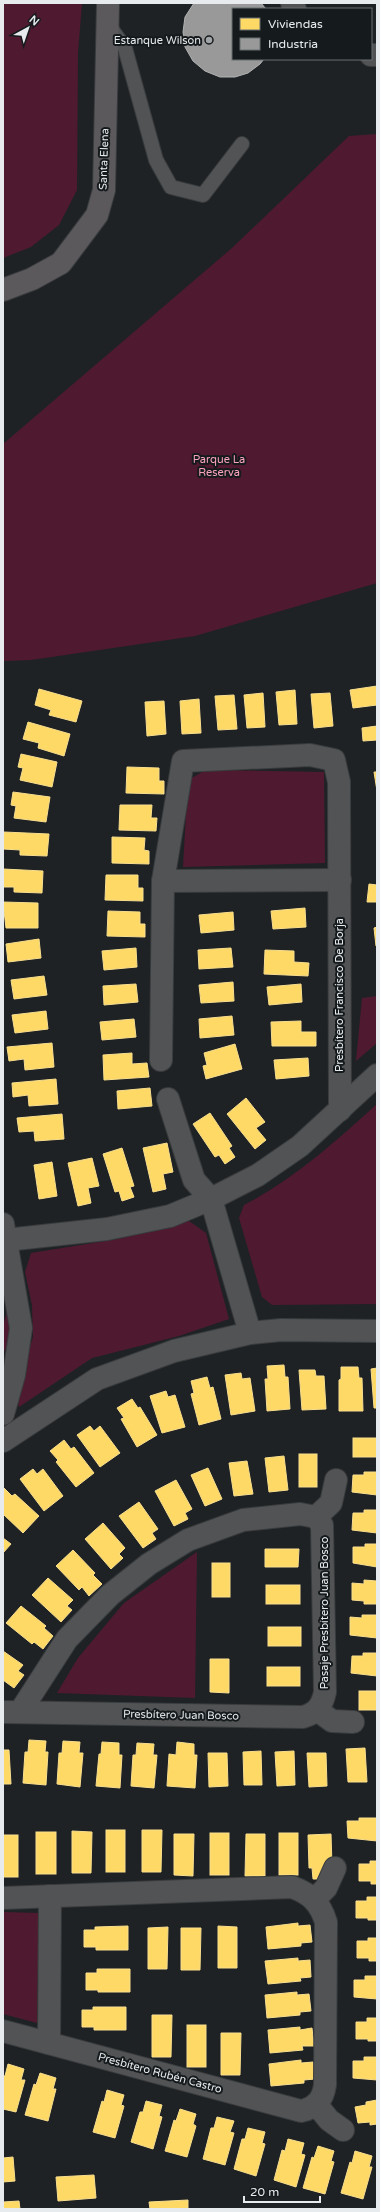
<svg xmlns="http://www.w3.org/2000/svg" width="380" height="2212" font-family="'Varela Round',sans-serif">
  <rect width="100%" height="100%" fill="#1f2224"/>
  <g fill="#4f1a2f">
    <path d="M3 3H82L78 53 77 190 59 225 31 247 3 258Z"/>
    <path d="M377 134V583L195 636 31 660 3 661V444L232 248 349 136Z"/>
    <path d="M206 770 324 772 325 863 183 867 188 780Z"/>
    <path d="M377 996V1043L356 1061 362 998Z"/>
    <path d="M377 1104V1304L272 1305 262 1297 239 1218 244 1205C293 1180 336 1141 377 1104Z"/>
    <path d="M189 1221 206 1233 229 1319 179 1336 92 1358 19 1407 17 1397 20 1380 33 1337 32 1305 25 1272 31 1253 118 1239Z"/>
    <path d="M9 1306C13 1323 14 1339 3 1353V1325Z"/>
    <path d="M197 1552 195 1698 57 1693 78 1658 124 1603Z"/>
    <path d="M3 1912 39 1913 37 2023 3 2014Z"/>
  </g>
  <g fill="#ffd966" stroke="#f8de8e">
    <path d="M377 686V705L353 708 350 690Z"/>
    <path d="M39 689 82 701 76 722 49 715 51 710 35 705Z"/>
    <path d="M295 690 297 724 279 725 276 692Z"/>
    <path d="M263 693 265 727 247 728 244 695Z"/>
    <path d="M330 693 333 726 314 728 311 694Z"/>
    <path d="M234 695 237 729 218 730 215 696Z"/>
    <path d="M199 699 201 733 182 734 180 701Z"/>
    <path d="M164 701 166 734 147 736 145 702Z"/>
    <path d="M28 722 70 734 64 756 38 748 39 743 23 739Z"/>
    <path d="M377 726V740L363 741 362 728Z"/>
    <path d="M21 754 57 762 52 787 20 780 23 768 18 767Z"/>
    <path d="M127 767 159 768V781H164V794L126 793Z"/>
    <path d="M374 772H377V791Z"/>
    <path d="M13 792 50 797 46 822 14 818 16 806 11 805Z"/>
    <path d="M120 805H152L151 818H157L156 831 119 830Z"/>
    <path d="M4 832 49 834 47 856 20 855V850L3 849Z"/>
    <path d="M112 837 145 838 144 850 149 851V864L112 863Z"/>
    <path d="M3 869 43 871 42 893 14 892V887H3Z"/>
    <path d="M106 875H138V888H143V901L105 900Z"/>
    <path d="M369 884 377 885V902H367Z"/>
    <path d="M3 902 38 903V928H6Z"/>
    <path d="M305 908 306 927 273 929 271 911Z"/>
    <path d="M108 911 140 912V924H145V937L107 936Z"/>
    <path d="M233 912 234 930 201 933 199 915Z"/>
    <path d="M377 927V946H376L374 928Z"/>
    <path d="M39 939 41 958 8 962 6 944Z"/>
    <path d="M136 948 137 967 104 970 102 951Z"/>
    <path d="M231 948 233 967 199 969 198 950Z"/>
    <path d="M265 950 294 951V962L309 963 308 976 264 974Z"/>
    <path d="M44 976 47 995 14 999 11 980Z"/>
    <path d="M233 982 234 1001 201 1003 199 985Z"/>
    <path d="M136 984 138 1002 104 1005 103 986Z"/>
    <path d="M301 984 302 1002 269 1005 267 987Z"/>
    <path d="M46 1011 48 1029 15 1033 12 1015Z"/>
    <path d="M232 1016 234 1035 200 1038 199 1019Z"/>
    <path d="M134 1019 136 1037 102 1040 100 1022Z"/>
    <path d="M301 1021V1032H316V1046H272L271 1022Z"/>
    <path d="M52 1043 54 1067 25 1070 24 1059 9 1061 7 1047Z"/>
    <path d="M235 1044 242 1069 206 1079 203 1066 207 1065 204 1053Z"/>
    <path d="M132 1053V1064L147 1063 149 1077 104 1080 103 1055Z"/>
    <path d="M308 1058 309 1076 276 1079 274 1060Z"/>
    <path d="M56 1079 58 1104 29 1106 28 1095 13 1097 12 1083Z"/>
    <path d="M150 1088 152 1106 118 1109 117 1091Z"/>
    <path d="M246 1098 265 1122 256 1128 266 1140 255 1149 227 1114Z"/>
    <path d="M210 1113 232 1146 229 1148 235 1157 225 1164 219 1155 215 1157 193 1124Z"/>
    <path d="M62 1114 64 1139 35 1141 34 1131 19 1132 17 1118Z"/>
    <path d="M167 1143 173 1172 163 1174 166 1189 153 1192 143 1148Z"/>
    <path d="M122 1148 134 1186 130 1187 134 1197 122 1201 119 1191 115 1192 103 1154Z"/>
    <path d="M92 1158 99 1186 88 1188 91 1203 78 1206 68 1163Z"/>
    <path d="M52 1162 57 1196 39 1199 34 1165Z"/>
    <path d="M284 1365 285 1377H288L290 1409 267 1411 265 1379H268L267 1366Z"/>
    <path d="M341 1367H358L359 1378H362L363 1411H339V1380L341 1379Z"/>
    <path d="M377 1368V1408H374L371 1369Z"/>
    <path d="M299 1370H315L316 1376H324L326 1409 302 1410Z"/>
    <path d="M241 1373 242 1379 250 1378 255 1411 231 1415 225 1375Z"/>
    <path d="M207 1377 210 1388 213 1387 221 1419 199 1425 191 1394 194 1393 191 1381Z"/>
    <path d="M166 1391 168 1397 175 1395 185 1427 162 1433 150 1396Z"/>
    <path d="M132 1399 138 1408 140 1407 157 1435 137 1447 121 1419 124 1418 117 1408Z"/>
    <path d="M90 1426 94 1431 100 1426 120 1453 100 1467 77 1435Z"/>
    <rect x="353" y="1438" width="24" height="19"/>
    <path d="M64 1440 71 1449 74 1447 94 1473 76 1487 56 1462 58 1460 50 1451Z"/>
    <rect x="299" y="1454" width="18" height="33"/>
    <path d="M284 1456 288 1490 269 1492 265 1458Z"/>
    <path d="M247 1461 253 1494 234 1496 229 1463Z"/>
    <path d="M208 1468 222 1499 205 1506 191 1475Z"/>
    <path d="M33 1469 37 1474 43 1469 63 1496 44 1511 20 1479Z"/>
    <path d="M364 1472H377V1495L352 1492 353 1475H364Z"/>
    <path d="M176 1480 192 1509 185 1513 188 1519 174 1526 155 1491Z"/>
    <path d="M4 1488 12 1496 15 1494 39 1516 23 1533 3 1514Z"/>
    <path d="M139 1502 158 1529 152 1533 156 1539 143 1548 119 1516Z"/>
    <path d="M364 1510H377V1533L352 1530 353 1513H364Z"/>
    <path d="M103 1523 125 1548 119 1554 123 1558 111 1569 85 1539Z"/>
    <path d="M3 1538 11 1544 3 1553Z"/>
    <path d="M365 1544H377V1567L353 1563V1547H365Z"/>
    <path d="M265 1549H299L298 1567H265Z"/>
    <path d="M73 1550 95 1573 93 1575 102 1584 89 1596 82 1587 79 1590 56 1566Z"/>
    <rect x="212" y="1563" width="18" height="34"/>
    <path d="M48 1578 73 1600 67 1606 72 1610 61 1622 32 1595Z"/>
    <path d="M364 1580 377 1581V1604H364V1601L352 1600V1583L364 1584Z"/>
    <rect x="266" y="1585" width="34" height="19"/>
    <path d="M21 1606 46 1626 44 1628 53 1636 43 1649 34 1642 32 1644 6 1623Z"/>
    <path d="M362 1615H377V1638L350 1635V1617L362 1618Z"/>
    <rect x="268" y="1627" width="33" height="19"/>
    <path d="M3 1651 23 1665 18 1671 24 1675 14 1688 3 1680Z"/>
    <path d="M363 1653H377V1676L351 1673 352 1656H363Z"/>
    <path d="M210 1659H229V1693L210 1692Z"/>
    <rect x="267" y="1667" width="33" height="19"/>
    <rect x="359" y="1691" width="18" height="19"/>
    <path d="M29 1740 46 1741 45 1752H48L46 1785 23 1783 25 1752H28Z"/>
    <path d="M63 1741 80 1742 79 1753H83L80 1787 57 1784 59 1753H62Z"/>
    <path d="M102 1742 119 1743V1755H122L120 1788 96 1786 99 1754H101Z"/>
    <path d="M177 1742 194 1744V1755H197L195 1788 167 1786 169 1754 176 1755Z"/>
    <path d="M137 1743 154 1744 153 1755H157L154 1788 131 1786 133 1755H136Z"/>
    <path d="M365 1748 367 1782H348L346 1749Z"/>
    <path d="M3 1750H9L11 1784H3Z"/>
    <path d="M261 1751 262 1785H244L243 1752Z"/>
    <path d="M294 1751 295 1785 277 1786 275 1752Z"/>
    <path d="M208 1753H227L228 1786 209 1787Z"/>
    <path d="M307 1753H326L327 1786 309 1787Z"/>
    <path d="M359 1818H377V1841L348 1838 347 1821H359Z"/>
    <rect x="106" y="1830" width="19" height="42"/>
    <path d="M142 1830H162L161 1872H142Z"/>
    <path d="M72 1831 92 1832 91 1873H72Z"/>
    <rect x="36" y="1832" width="20" height="42"/>
    <rect x="210" y="1833" width="19" height="42"/>
    <rect x="279" y="1833" width="19" height="42"/>
    <path d="M174 1834H194L193 1876 174 1875Z"/>
    <path d="M246 1834H265V1876H245Z"/>
    <path d="M331 1834 332 1866 329 1879H313L312 1868H309L308 1835Z"/>
    <rect x="3" y="1835" width="15" height="42"/>
    <path d="M370 1861H377V1884H371V1881H359V1864H370Z"/>
    <path d="M367 1897H377V1920H368V1918H356V1901H367Z"/>
    <path d="M298 1923V1926L310 1925 312 1942 301 1943V1946L268 1949 266 1927Z"/>
    <path d="M128 1926V1950H96V1947H84V1930H95V1927Z"/>
    <path d="M218 1926 237 1927V1968H218Z"/>
    <path d="M168 1927 167 1969H148V1928Z"/>
    <path d="M181 1928H201L200 1970H181Z"/>
    <path d="M368 1938H377V1961H369V1958H357V1941H368Z"/>
    <path d="M298 1958V1961L310 1960 311 1977 300 1978 301 1981 268 1984 265 1961Z"/>
    <path d="M97 1969H130V1992H98V1990H86V1973H97Z"/>
    <path d="M365 1976H377V1999L354 1997V1980H365Z"/>
    <path d="M297 1992V1995L309 1994 311 2011 300 2012V2015L267 2018 265 1995Z"/>
    <path d="M93 2007H126V2030H94V2027H82V2010H93Z"/>
    <path d="M152 2015H172L171 2057H152Z"/>
    <path d="M367 2018H377V2041H368V2039H356V2022H367Z"/>
    <rect x="187" y="2025" width="19" height="42"/>
    <path d="M300 2027V2030L312 2028 314 2046H302L303 2050 270 2053 268 2030Z"/>
    <path d="M221 2033H241L240 2075H221Z"/>
    <path d="M364 2057H377V2080L353 2078V2061H364Z"/>
    <path d="M301 2060V2063L313 2062 315 2079 304 2080V2083L271 2086 269 2064Z"/>
    <path d="M8 2064 24 2069 21 2080H25L16 2112 3 2109V2076H5Z"/>
    <path d="M40 2073 56 2078 53 2089H56L48 2121 25 2115 34 2084 36 2085Z"/>
    <path d="M107 2090 124 2095 121 2105 124 2106 115 2138 93 2132 102 2101 104 2102Z"/>
    <path d="M377 2100V2124L370 2125V2122L358 2123 355 2107 366 2105V2102Z"/>
    <path d="M146 2101 162 2105 159 2116 162 2117 153 2149 131 2142 140 2112H143Z"/>
    <path d="M180 2109 196 2114 193 2124 196 2126 187 2157 165 2151 174 2120 176 2121Z"/>
    <path d="M217 2117 234 2121 230 2132 234 2133 225 2165 203 2159 211 2128H214Z"/>
    <path d="M248 2128 265 2132 262 2143 265 2144 256 2176 234 2169 242 2139H245Z"/>
    <path d="M288 2139 304 2143 301 2154 305 2155 296 2187 274 2180 282 2150 285 2151Z"/>
    <path d="M318 2146 334 2151 331 2161 334 2162 325 2194 303 2188 312 2157 314 2158Z"/>
    <path d="M355 2151 372 2156 369 2167H372L363 2199 341 2193 350 2162 352 2163Z"/>
    <path d="M13 2157 15 2181 3 2182V2158Z"/>
    <path d="M94 2175 96 2198 58 2201 56 2177Z"/>
    <path d="M188 2200V2209H150L149 2202Z"/>
    <path d="M19 2201 20 2209H3V2202Z"/>
  </g>
  <path fill="#999" stroke="#b1b2b2" d="M261 3 266 9H233V59H264L260 64 248 73 235 77H220L205 71 193 61 185 47 183 32 185 17 194 3Z"/>
  <g fill="none" stroke-linecap="round" stroke-linejoin="round">
    <g stroke="#393c3e" stroke-width="16">
      <path id="lane" d="M108 24 125 48 156 160 171 187 203 195 242 144"/>
    </g>
    <g stroke="#393c3e" stroke-width="24">
      <g id="street">
        <path d="M292 3 295 9"/>
        <path d="M371 55H377"/>
        <path d="M163 881 340 880"/>
        <path d="M161 1060 163 881 183 761 310 755 334 760 339 782 340 1110"/>
        <path d="M168 1099 194 1180 211 1199 250 1333"/>
        <path d="M3 1224 21 1328 14 1375 3 1414"/>
        <path d="M6 1240 107 1229 170 1216 211 1199 258 1175 300 1146 377 1075"/>
        <path d="M3 1441 97 1379 174 1351 250 1333 281 1330 377 1331"/>
        <path d="M316 1517 331 1503 336 1480"/>
        <path d="M317 1710 332 1721 353 1722"/>
        <path d="M3 1712 303 1717C317 1713 322 1706 325 1692L322 1525 316 1517 300 1514 243 1520 188 1540 149 1564 110 1595 67 1639 20 1712"/>
        <path d="M3 1898 292 1887C311 1894 320 1903 326 1922L325 2085C323 2099 316 2108 301 2111L3 2031"/>
        <path d="M315 1899 326 1888 335 1868"/>
        <path d="M49 2043 50 1896"/>
        <path d="M316 2104 329 2120 343 2130"/>
      </g>
    </g>
    <g stroke="#393c3e" stroke-width="24">
      <path id="secondary" d="M3 290 32 279 61 263 97 215 104 190 108 3"/>
    </g>
    <use href="#lane" stroke="#525354" stroke-width="14"/>
    <use href="#street" stroke="#525354" stroke-width="22"/>
    <use href="#secondary" stroke="#5c595c" stroke-width="22"/>
  </g>
  <circle fill="#a2a5a7" stroke="#151a1c" stroke-width="1.5" cx="209" cy="40" r="4"/>
  <g text-anchor="middle" dominant-baseline="central" stroke-width="4" stroke-linejoin="round" paint-order="stroke">
    <g font-size="11" fill="#e8ebed" stroke="#151a1c" text-anchor="end">
      <text x="201" y="40">Estanque Wilson</text>
    </g>
    <g font-size="11" fill="#e8ebed" stroke="#151a1c">
      <text transform="translate(104 159) rotate(-88)">Santa Elena</text>
      <text transform="translate(339 995) rotate(-90)">Presbítero Francisco De Borja</text>
      <text transform="translate(324 1613) rotate(-90)">Pasaje Presbítero Juan Bosco</text>
      <text transform="translate(181 1715) rotate(1)">Presbítero Juan Bosco</text>
      <text transform="translate(160 2073) rotate(15)">Presbítero Rubén Castro</text>
    </g>
    <g font-size="11" fill="#fba2bd" stroke="#151a1c">
      <text x="219" y="459">Parque La<tspan x="219" dy="13">Reserva</tspan></text>
    </g>
  </g>
  <rect width="380" height="2212" fill="none" stroke="#e8ebed" stroke-width="8"/>
  <rect x="232" y="8" width="140" height="52" fill="#151a1c" stroke="#696e70"/>
  <rect x="240" y="18" width="20" height="12" fill="#ffd966" stroke="#696e70"/>
  <text x="268" y="28" font-size="12" fill="#e8ebed">Viviendas</text>
  <rect x="240" y="38" width="20" height="12" fill="#999999" stroke="#696e70"/>
  <text x="268" y="48" font-size="12" fill="#e8ebed">Industria</text>
  <g transform="translate(28 28) rotate(40)" stroke="#151a1c" stroke-width="3" paint-order="stroke">
  <path d="M0-3L7 15L0 10L-7 15Z" fill="#e8ebed"/>
  <text y="-6" font-size="11" font-weight="bold" text-anchor="middle" fill="#e8ebed">N</text>
  </g>
  <path d="M244 2196v6h76v-6" fill="none" stroke="#e8ebed" stroke-width="2"/>
  <text x="250" y="2196" font-size="12" fill="#e8ebed" stroke="#151a1c" stroke-width="3" paint-order="stroke">20 m</text>
</svg>
